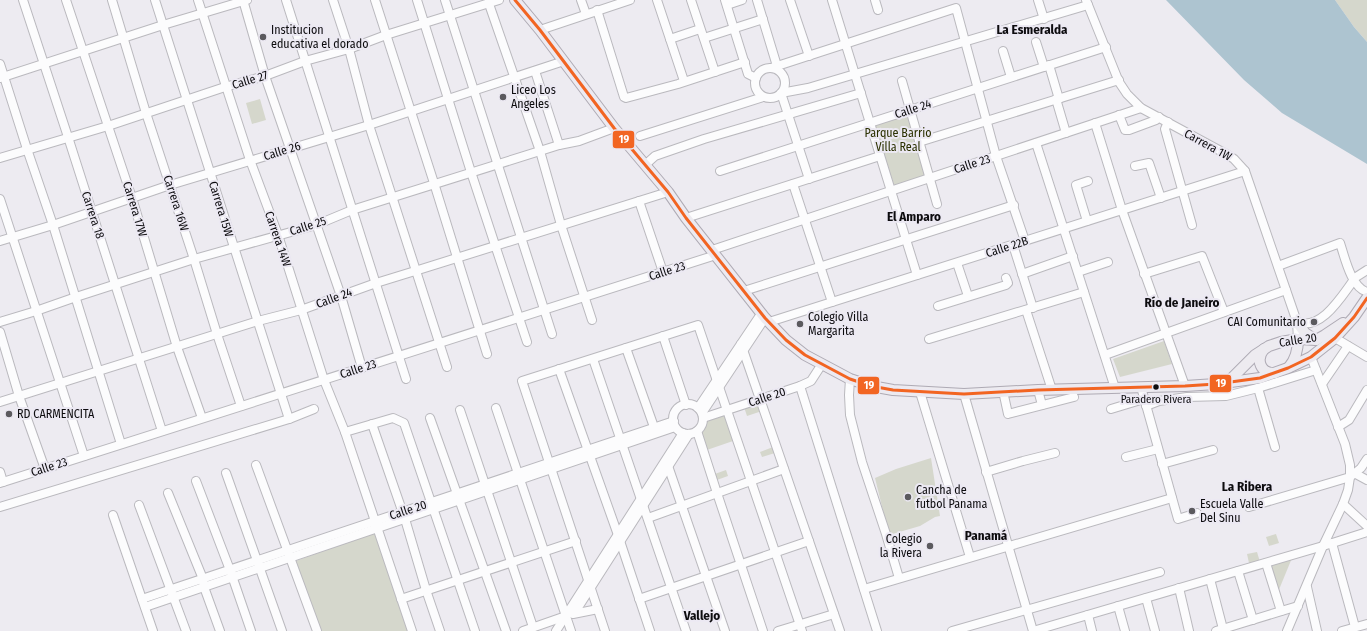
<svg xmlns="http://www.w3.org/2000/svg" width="1367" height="631" font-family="'Fira Sans Condensed',sans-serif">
  <rect width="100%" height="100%" fill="#edebf1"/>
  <g fill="#d5d7cc">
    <path d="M1335 0H1367V42L1354 27Z"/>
    <path d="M260 99 266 120 252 124 246 103Z"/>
    <path d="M908 113 927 175 894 185 874 124Z"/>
    <path d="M1164 341 1172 364 1120 377 1113 359Z"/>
    <path d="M758 402 762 411 747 416 744 407Z"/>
    <path d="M724 415 733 441 704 451 699 435 704 429 706 422Z"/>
    <path d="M773 447 775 453 762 457 760 452Z"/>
    <path d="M931 458 940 516 935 517 920 526 889 535 875 478 896 469Z"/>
    <path d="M726 470 728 476 714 481 712 475Z"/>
    <path d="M376 532 409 631H320L296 561Z"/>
    <path d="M1276 534 1279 543 1269 546 1266 537Z"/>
    <path d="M1257 552 1260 562 1249 563 1247 554Z"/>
    <path d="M1292 558 1278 592 1270 565Z"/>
  </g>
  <path fill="#adc4d0" d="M1166 0H1335L1354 27 1367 42V164L1282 113 1244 80Z"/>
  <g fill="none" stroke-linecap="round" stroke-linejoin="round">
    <g stroke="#bab9be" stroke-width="10">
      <g id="minor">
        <path d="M23 0 68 137 162 431"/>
        <path d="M66 0 132 198 177 347 202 418"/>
        <path d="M112 0 146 113 194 259 217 334 241 406"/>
        <path d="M155 0 289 419"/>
        <path d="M198 0 250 160 278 235 324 380 345 432 412 631"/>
        <path d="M243 0 265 76 341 296 362 368"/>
        <path d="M286 0 406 379"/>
        <path d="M333 0 349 49 369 125 447 367"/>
        <path d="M375 0 434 183 487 354"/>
        <path d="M417 0 471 172 527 342"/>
        <path d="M445 0 552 334"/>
        <path d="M581 0 586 14"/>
        <path d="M657 0 684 81"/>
        <path d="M691 0 715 72"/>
        <path d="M725 0 748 74 756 78"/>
        <path d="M757 0 777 66"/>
        <path d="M790 0 809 56"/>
        <path d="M832 0 917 275"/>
        <path d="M875 0 878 10"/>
        <path d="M1038 0 1044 19"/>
        <path d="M1086 0 1119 82 1127 94 1141 108 1228 155 1234 159 1245 171 1297 322 1298 339"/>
        <path d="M489 4 540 151 561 225 592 320"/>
        <path d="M727 5 742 0"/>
        <path d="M597 10 624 97 626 98 678 84 745 62"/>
        <path d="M540 30 630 0"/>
        <path d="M704 38 763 19"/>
        <path d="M670 39 700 29"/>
        <path d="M1036 42 1044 67"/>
        <path d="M1003 51 1011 77"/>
        <path d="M0 64 27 149 53 225 121 444"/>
        <path d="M1049 65 1059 99"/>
        <path d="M771 68 956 8 996 156 1025 241"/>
        <circle cx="770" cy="83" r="15"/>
        <path d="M535 71 559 145"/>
        <path d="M0 78 163 25 247 0"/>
        <path d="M902 81 937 204"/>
        <path d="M1056 99 1066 133"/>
        <path d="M1119 115 1125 130H1129L1156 120 1159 117"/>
        <path d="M1168 122 1165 129 1192 225"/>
        <path d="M1095 123 1122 210 1185 386"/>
        <path d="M640 136 763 97"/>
        <path d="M919 142 1119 80"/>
        <path d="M1036 143 1115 388"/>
        <path d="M0 158 108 126 225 87 265 76 305 61 349 49 386 35 499 0"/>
        <path d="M645 165 655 156 704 139 861 93"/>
        <path d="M1135 166 1149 163 1161 198"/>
        <path d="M720 171 1106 47"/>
        <path d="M809 179 781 93 808 88 1088 5"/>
        <path d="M793 184 832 302"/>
        <path d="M0 199 84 456"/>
        <path d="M639 201 663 272"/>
        <path d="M686 218 880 156"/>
        <path d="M1087 221 1076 185 1088 181"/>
        <path d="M0 241 53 225 170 185 369 125 564 61"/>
        <path d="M1013 245 1033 308"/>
        <path d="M712 250 1141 108"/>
        <path d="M957 263 968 296"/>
        <path d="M1278 266 1340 243C1345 258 1351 287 1367 292"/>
        <path d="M1078 272 1108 262"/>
        <path d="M1022 274 1073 256"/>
        <path d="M1144 274 1202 256 1224 312"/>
        <path d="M1353 279 1367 270"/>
        <path d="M744 291 1014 205"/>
        <path d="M938 306 1006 285 1008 283 1006 278"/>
        <path d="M1026 310 1052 390"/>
        <path d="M0 322 36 311 76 297 194 259 316 225 352 210 559 145 579 141 614 128"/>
        <path d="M769 322 1245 171"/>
        <path d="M1297 322C1321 331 1341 297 1353 281"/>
        <path d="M0 332 19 396 45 469"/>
        <path d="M663 336 686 405"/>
        <path d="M1335 338 1367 357"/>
        <path d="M929 339 1084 292"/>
        <path d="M741 344 840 631"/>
        <path d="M626 348 654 427"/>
        <path d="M1105 355 1286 290"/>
        <path d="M593 359 686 631"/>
        <path d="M559 369 618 535 650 631"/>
        <path d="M850 379 849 395 850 415 862 462 886 534 899 578"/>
        <path d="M1322 384 1348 346"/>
        <path d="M800 386 877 631"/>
        <path d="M1141 387 1178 519 1197 513"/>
        <path d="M1258 388 1275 447"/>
        <path d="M1038 390 1042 405"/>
        <path d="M1003 391 1008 414 1074 397"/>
        <path d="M920 392 970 557"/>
        <path d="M964 394 1033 631"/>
        <path d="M0 402 258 321 301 310 376 283 415 271 668 192"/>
        <circle cx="688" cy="419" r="15"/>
        <path d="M1146 406 1159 401 1187 397 1226 396 1258 388 1316 370"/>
        <path d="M496 408 571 631"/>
        <path d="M698 408 761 314"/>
        <path d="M1111 409 1144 399"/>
        <path d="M460 410 533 627"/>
        <path d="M702 413 765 318"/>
        <path d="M430 418 506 631"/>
        <path d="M703 418 800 386 811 381 822 364"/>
        <path d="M372 424 405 519 426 590 440 631"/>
        <path d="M1338 427 1349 420 1367 390"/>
        <path d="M697 431 717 493 763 631"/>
        <path d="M345 432 393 418 404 423 475 631"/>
        <path d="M1126 457 1158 449"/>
        <path d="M667 463 725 631"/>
        <path d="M1162 464 1213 450"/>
        <path d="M256 465 317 631"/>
        <path d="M0 472 3 482"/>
        <path d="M986 472 1023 461 1055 453"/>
        <path d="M226 473 282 631"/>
        <path d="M1356 474 1367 480"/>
        <path d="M196 481 230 570 251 631"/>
        <path d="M0 483 716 255"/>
        <path d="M168 493 203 579 204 587 220 631"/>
        <path d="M1343 504 1367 526"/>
        <path d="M139 505 186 631"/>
        <path d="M0 507 289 419 314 409"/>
        <path d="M1249 507 1350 477 1361 468 1367 459"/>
        <path d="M113 515 153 631"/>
        <path d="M648 518 784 469"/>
        <path d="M1332 543 1355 627"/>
        <path d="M1266 563 1281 611"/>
        <path d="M1238 571 1253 620"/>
        <path d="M1210 579 1223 629"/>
        <path d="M1307 587 1317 631"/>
        <path d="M1179 588 1189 631"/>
        <path d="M864 589 1172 498"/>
        <path d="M1146 598 1155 631"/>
        <path d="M142 599 674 421"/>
        <path d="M401 599 576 541"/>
        <path d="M639 599 809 541"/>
        <path d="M1118 606 1125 631"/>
        <path d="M145 607 675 427"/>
        <path d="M577 609 689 434"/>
        <path d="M573 614 598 609"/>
        <path d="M1088 615 1092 631"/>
        <path d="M523 631 566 616"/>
        <path d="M556 631 683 433"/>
        <path d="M605 631 522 381 698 325 802 631"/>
        <path d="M778 631 834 614"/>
        <path d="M952 631 1160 572"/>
        <path d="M1033 631 1323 546 1367 532"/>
        <path d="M1216 631 1298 606"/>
        <path d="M1287 631 1323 546 1343 504 1348 490 1350 477V465L1345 444 1311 357"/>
        <path d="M1342 631 1367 624"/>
      </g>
    </g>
    <g stroke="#aeaab4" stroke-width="12">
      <g id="major">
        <path d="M515 0 540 30 614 128 668 192 686 218 765 318 786 340 805 355 850 379 871 386 893 390 964 394 1038 390 1185 386 1216 384 1260 378 1288 368 1311 357 1335 338 1354 317 1367 298"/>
        <path d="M1297 322 1305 333 1316 340"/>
        <path d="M1264 349C1255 360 1261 374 1275 373"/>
        <path d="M1289 367C1296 359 1298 349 1298 339"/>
        <path d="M1228 382 1255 355 1269 346 1281 342 1298 339 1316 340 1325 335 1343 323"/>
      </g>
    </g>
    <use href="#minor" stroke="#fcfcfd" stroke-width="8"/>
    <use href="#major" stroke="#edebf0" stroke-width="10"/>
    <g stroke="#ece9f3" stroke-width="6">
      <path id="bus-1" d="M515 0 540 30 614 128 668 192 686 218 765 318 786 340 805 355 850 379 871 386 893 390 964 394 1038 390 1185 386 1216 384 1260 378 1288 368 1311 357 1335 338 1354 317 1367 298"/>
    </g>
    <use href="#bus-1" stroke="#f26522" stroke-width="3"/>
  </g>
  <g fill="#5b5a5e" stroke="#ece9f3" stroke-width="1.5">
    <circle cx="263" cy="37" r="4"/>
    <circle cx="503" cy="97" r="4"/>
    <circle cx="1314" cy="322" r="4"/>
    <circle cx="800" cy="324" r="4"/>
    <circle cx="9" cy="414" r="4"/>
    <circle cx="908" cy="497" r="4"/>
    <circle cx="1192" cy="511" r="4"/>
    <circle cx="930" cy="546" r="4"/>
  </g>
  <circle fill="#0d0c0f" stroke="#ece9f3" stroke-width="1.5" cx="1156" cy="387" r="3.5"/>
  <g text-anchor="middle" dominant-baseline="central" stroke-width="4" stroke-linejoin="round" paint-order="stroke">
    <g font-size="11" fill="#0d0c0f" stroke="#ece9f3">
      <text x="1156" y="399">Paradero Rivera</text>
    </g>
    <g font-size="12" fill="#0d0c0f" stroke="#ece9f3" text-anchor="start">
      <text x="271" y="30">Institucion<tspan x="271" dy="14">educativa el dorado</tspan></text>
      <text x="511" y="90">Liceo Los<tspan x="511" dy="14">Angeles</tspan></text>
      <text x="808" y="317">Colegio Villa<tspan x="808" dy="14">Margarita</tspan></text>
      <text x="1306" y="322" text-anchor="end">CAI Comunitario</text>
      <text x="17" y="414">RD CARMENCITA</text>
      <text x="916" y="490">Cancha de<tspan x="916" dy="14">futbol Panama</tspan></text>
      <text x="1200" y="504">Escuela Valle<tspan x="1200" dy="14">Del Sinu</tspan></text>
      <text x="922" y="539" text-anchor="end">Colegio<tspan x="922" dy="14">la Rivera</tspan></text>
    </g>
    <g font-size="12" fill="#0d0c0f" stroke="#ece9f3">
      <text transform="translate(250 80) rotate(-17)">Calle 27</text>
      <text transform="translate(913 109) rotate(-18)">Calle 24</text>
      <text transform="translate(1208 145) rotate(29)">Carrera 1W</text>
      <text transform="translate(282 151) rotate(-17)">Calle 26</text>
      <text transform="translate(972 164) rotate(-18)">Calle 23</text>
      <text transform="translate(176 203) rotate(72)">Carrera 16W</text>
      <text transform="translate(135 209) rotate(73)">Carrera 17W</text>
      <text transform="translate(221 209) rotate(73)">Carrera 15W</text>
      <text transform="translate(93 215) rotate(72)">Carrera 18</text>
      <text transform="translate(308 226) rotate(-18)">Calle 25</text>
      <text transform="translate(278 239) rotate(71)">Carrera 14W</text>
      <text transform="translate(1007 247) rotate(-18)">Calle 22B</text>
      <text transform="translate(667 271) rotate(-18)">Calle 23</text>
      <text transform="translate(334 298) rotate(-20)">Calle 24</text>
      <text transform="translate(1298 340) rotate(-9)">Calle 20</text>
      <text transform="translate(358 369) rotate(-18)">Calle 23</text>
      <text transform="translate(767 397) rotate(-18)">Calle 20</text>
      <text transform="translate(49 467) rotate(-18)">Calle 23</text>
      <text transform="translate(408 510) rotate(-18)">Calle 20</text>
    </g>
    <g font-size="12" fill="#2b3100" stroke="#ece9f3">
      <text x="898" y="133">Parque Barrio<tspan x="898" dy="14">Villa Real</tspan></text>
    </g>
    <g font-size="13" font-weight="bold" fill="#0d0c0f" stroke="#ece9f3">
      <text x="1032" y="29">La Esmeralda</text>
      <text x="914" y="216">El Amparo</text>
      <text x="1182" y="302">Río de Janeiro</text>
      <text x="1247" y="486">La Ribera</text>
      <text x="986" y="535">Panamá</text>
      <text x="702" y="615">Vallejo</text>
    </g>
  </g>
  <g stroke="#ece9f3" stroke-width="1.5">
    <rect x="612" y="130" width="23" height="19" rx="4" fill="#f26522"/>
    <rect x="1209" y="374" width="23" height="19" rx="4" fill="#f26522"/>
    <rect x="857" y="376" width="23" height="19" rx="4" fill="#f26522"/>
  </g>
  <g font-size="11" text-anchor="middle" font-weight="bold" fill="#fff">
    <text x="624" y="143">19</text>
    <text x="1221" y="387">19</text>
    <text x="869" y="389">19</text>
  </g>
</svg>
